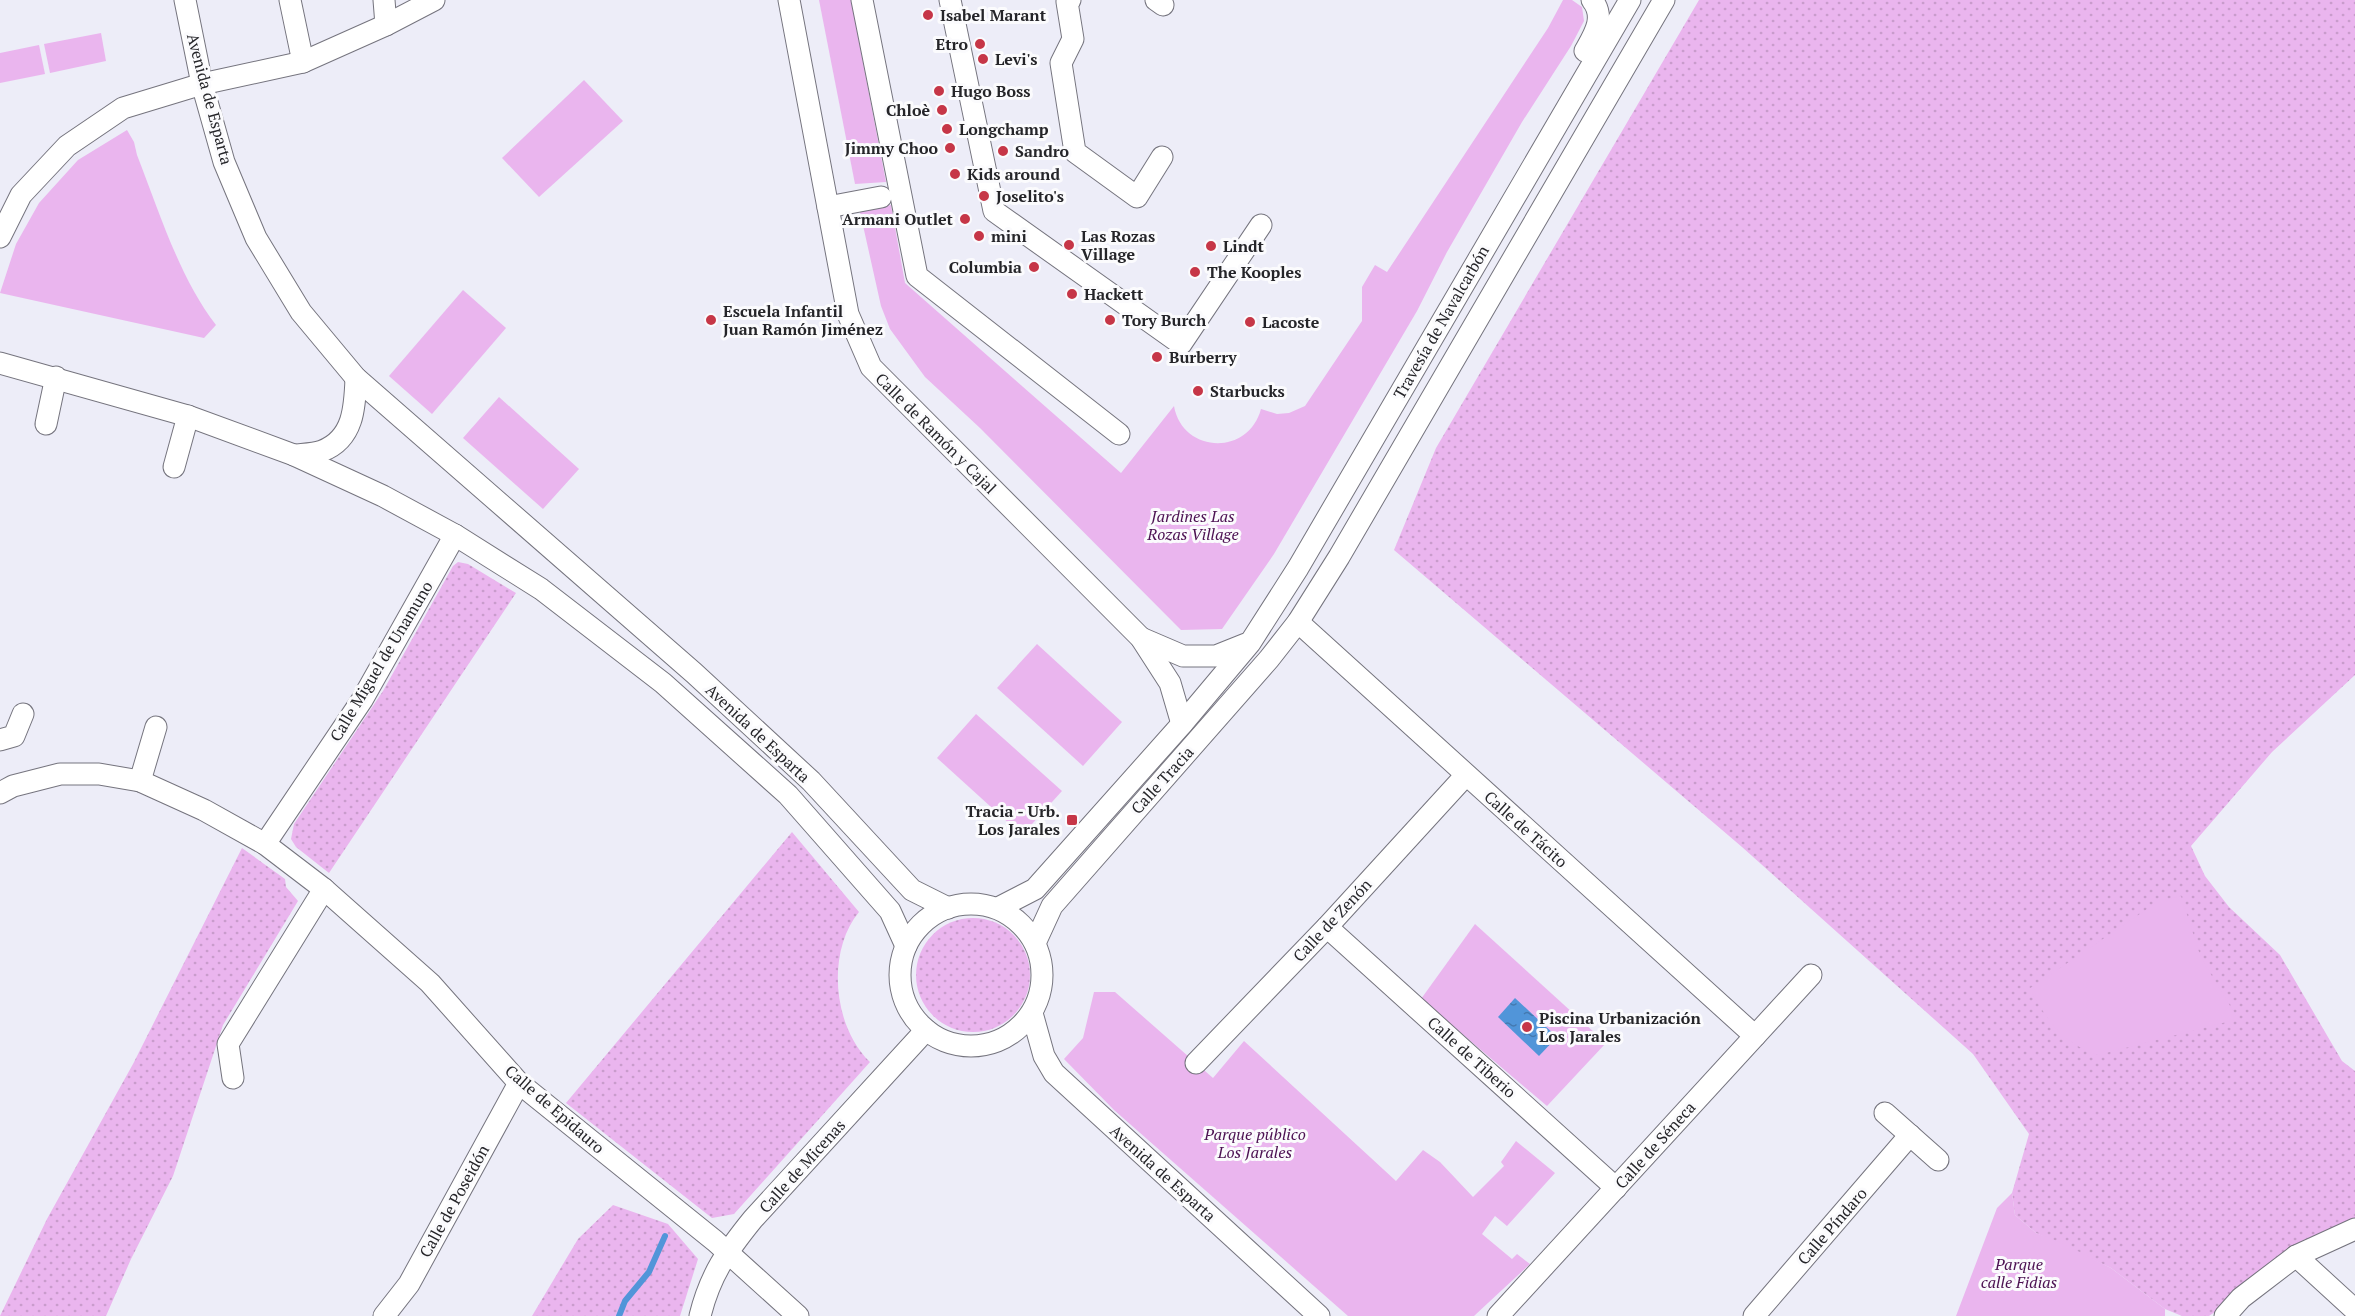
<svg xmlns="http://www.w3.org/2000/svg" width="2355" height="1316" font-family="'PT Serif',serif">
  <defs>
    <pattern id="grass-dots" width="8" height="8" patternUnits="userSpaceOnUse" patternTransform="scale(1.5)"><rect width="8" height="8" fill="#eab5ee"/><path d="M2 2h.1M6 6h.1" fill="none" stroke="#c99ccc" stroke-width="1.8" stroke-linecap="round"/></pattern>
    <pattern id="water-ripples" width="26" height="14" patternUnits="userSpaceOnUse" patternTransform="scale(1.5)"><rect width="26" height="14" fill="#5195d9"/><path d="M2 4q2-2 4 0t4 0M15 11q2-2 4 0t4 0" fill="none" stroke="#4379b0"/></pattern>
  </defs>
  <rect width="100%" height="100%" fill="#ededf8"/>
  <g fill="url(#grass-dots)">
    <path d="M1699 0H2355V675L2272 752 2191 846 2205 876 2229 907 2280 955 2342 1061 2355 1071V1229L2296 1256 2209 1316H2182L2165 1309 2111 1268 2036 1233 2015 1215 2012 1193 2029 1134 1973 1054 1742 847 1394 550 1436 448Z"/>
    <path d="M458 562 468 564 516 593 329 873 296 847 291 839 294 824 383 691 453 566Z"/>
    <path d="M792 832 859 912C826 952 833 1027 870 1062L734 1214 712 1218 566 1103Z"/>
    <path d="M242 848 285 879 286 887 298 901 223 1025 173 1176 131 1259 106 1316H0L47 1219 133 1064Z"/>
    <circle cx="973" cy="975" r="57"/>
    <path d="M613 1205 668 1224 698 1259 680 1316H532L578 1239Z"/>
  </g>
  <g fill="#eab5ee">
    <path d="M819 0H851L886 182 855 184Z"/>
    <path d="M1563 0H1572L1582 7 1584 21 1571 46 1522 122 1447 252 1417 311 1274 554 1222 629 1181 630 980 428 925 377 890 329 881 306 860 212 891 205 905 283 1121 473 1174 406C1182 453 1248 457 1261 409L1277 414 1289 413 1305 406 1362 321V287L1375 265 1387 272 1548 28Z"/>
    <path d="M101 33 106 61 50 73 44 44Z"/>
    <path d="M39 45 45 74 0 83V53Z"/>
    <path d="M584 80 623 121 539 197 502 158Z"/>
    <path d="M127 130 134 142 137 155C159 211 179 277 216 325L204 338 0 293 16 244 39 203 78 160Z"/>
    <path d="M463 290 506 328 432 414 389 376Z"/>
    <path d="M499 397 579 469 543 509 463 438Z"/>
    <path d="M1037 644 1122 722 1083 766 997 688Z"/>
    <path d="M976 714 1062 791 1022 835 937 758Z"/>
    <path d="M2181 896 2201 958 2238 1019 2098 1055C2060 1042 2049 1021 2029 989L2159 901Z"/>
    <path d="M1475 924 1606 1043 1547 1106 1421 999Z"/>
    <path d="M1094 992H1115L1213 1078 1244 1041 1396 1181 1423 1150 1440 1162 1473 1197 1504 1166 1501 1162 1516 1141 1555 1173 1507 1226 1495 1216 1482 1234 1512 1259 1517 1254 1530 1264 1474 1316H1348L1114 1110 1064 1059 1083 1038Z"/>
    <path d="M2012 1193 2015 1215 2036 1233 2062 1243 2111 1268 2165 1309V1316H1956L1997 1208Z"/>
  </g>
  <path fill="url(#water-ripples)" d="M1515 998 1557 1037 1539 1056 1498 1017Z"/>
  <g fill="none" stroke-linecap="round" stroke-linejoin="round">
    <path stroke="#5195d9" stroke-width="6" d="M619 1316 625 1301 649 1272 665 1236"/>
    <g stroke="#75747e" stroke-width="23">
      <g id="minor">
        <path d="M185 0 202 84 224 162 256 238 301 312 356 378 694 673 811 781 912 890 948 908"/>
        <path d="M290 0 303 62"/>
        <path d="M384 0 386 25"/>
        <path d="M789 0 848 314 871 367 1141 638 1170 683 1182 724"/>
        <path d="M862 0 917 276 1119 434"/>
        <path d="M950 0 994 211 1181 344 1261 225"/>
        <path d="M1070 0 1067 2 1073 39 1061 63 1075 152 1137 197 1162 157"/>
        <path d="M1156 0 1163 5"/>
        <path d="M1585 51C1594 35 1606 17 1592 0"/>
        <path d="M828 207 881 197"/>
        <path d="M0 237 21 195 67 146 123 108 202 84 303 62 386 25 434 0"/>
        <path d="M0 363 188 416 294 455 383 496 455 535 541 589 663 683 788 795 890 911 906 946"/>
        <path d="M46 424 56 377"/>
        <path d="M294 455C303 454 314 454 322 451 354 439 355 406 356 378"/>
        <path d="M174 467 188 416"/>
        <path d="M1298 622 1755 1036"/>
        <path d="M1141 638 1183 656H1216L1246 644"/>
        <path d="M0 740 14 736 23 714"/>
        <path d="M140 781 156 727"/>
        <path d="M0 793 13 786 60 774H99L140 781 204 810 265 844 324 889 430 983 519 1083 715 1241 798 1316"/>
        <path d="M265 844 362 700 455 535"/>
        <circle cx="971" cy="975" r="71"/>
        <path d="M998 908 1035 889 1182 724 1250 643 1298 568 1630 0"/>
        <path d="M1327 927 1616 1188"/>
        <path d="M1035 943 1052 906 1269 659 1298 622 1339 557 1664 0"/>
        <path d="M1032 1013 1044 1056 1054 1073 1319 1316"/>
        <path d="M1196 1063 1327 927 1466 775"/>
        <path d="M233 1078 228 1044 324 889"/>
        <path d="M1885 1113 1938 1160"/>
        <path d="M2296 1256 2355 1310"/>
        <path d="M384 1316 409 1284 519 1083"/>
        <path d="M700 1316C710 1275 727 1251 753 1219L926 1030"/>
        <path d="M1498 1316 1811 975"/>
        <path d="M1754 1316 1910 1135"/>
        <path d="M2225 1316 2241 1298 2296 1256 2355 1229"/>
      </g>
    </g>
    <use href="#minor" stroke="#fff" stroke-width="21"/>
  </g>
  <g fill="#c63647" stroke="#fbfbfd" stroke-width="2">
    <circle cx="928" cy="15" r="6"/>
    <circle cx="980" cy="44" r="6"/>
    <circle cx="983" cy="59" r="6"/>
    <circle cx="939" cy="91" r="6"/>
    <circle cx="942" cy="110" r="6"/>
    <circle cx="947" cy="129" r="6"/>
    <circle cx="950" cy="148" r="6"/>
    <circle cx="1003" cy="151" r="6"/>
    <circle cx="955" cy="174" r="6"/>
    <circle cx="984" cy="196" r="6"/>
    <circle cx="965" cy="219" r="6"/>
    <circle cx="979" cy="236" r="6"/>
    <circle cx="1069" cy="245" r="6"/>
    <circle cx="1211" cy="246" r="6"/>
    <circle cx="1034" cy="267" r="6"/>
    <circle cx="1195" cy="272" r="6"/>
    <circle cx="1072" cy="294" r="6"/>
    <circle cx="711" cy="320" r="6"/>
    <circle cx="1110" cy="320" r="6"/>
    <circle cx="1250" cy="322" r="6"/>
    <circle cx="1157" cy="357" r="6"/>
    <circle cx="1198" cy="391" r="6"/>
    <rect x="1066" y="814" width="12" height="12" rx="3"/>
    <circle cx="1527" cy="1027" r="6"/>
  </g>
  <g text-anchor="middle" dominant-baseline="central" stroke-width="6" stroke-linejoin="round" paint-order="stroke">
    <g font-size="16" font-weight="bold" fill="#252529" stroke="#fbfbfd" text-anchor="start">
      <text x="940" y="15">Isabel Marant</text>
      <text x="968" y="44" text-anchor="end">Etro</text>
      <text x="995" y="59">Levi's</text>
      <text x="951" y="91">Hugo Boss</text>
      <text x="930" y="110" text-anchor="end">Chloè</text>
      <text x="959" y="129">Longchamp</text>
      <text x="938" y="148" text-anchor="end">Jimmy Choo</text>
      <text x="1015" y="151">Sandro</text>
      <text x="967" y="174">Kids around</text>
      <text x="996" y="196">Joselito's</text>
      <text x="953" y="219" text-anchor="end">Armani Outlet</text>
      <text x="991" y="236">mini</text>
      <text x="1081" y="236">Las Rozas<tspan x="1081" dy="18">Village</tspan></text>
      <text x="1223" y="246">Lindt</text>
      <text x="1022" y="267" text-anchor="end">Columbia</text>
      <text x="1207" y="272">The Kooples</text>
      <text x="1084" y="294">Hackett</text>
      <text x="723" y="311">Escuela Infantil<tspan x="723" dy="18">Juan Ramón Jiménez</tspan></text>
      <text x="1122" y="320">Tory Burch</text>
      <text x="1262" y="322">Lacoste</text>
      <text x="1169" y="357">Burberry</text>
      <text x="1210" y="391">Starbucks</text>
      <text x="1060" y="811" text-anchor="end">Tracia - Urb.<tspan x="1060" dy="18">Los Jarales</tspan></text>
      <text x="1539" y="1018">Piscina Urbanización<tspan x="1539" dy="18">Los Jarales</tspan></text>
    </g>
    <g font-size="16" fill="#252529" stroke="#fbfbfd">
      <text transform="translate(210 99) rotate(75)">Avenida de Esparta</text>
      <text transform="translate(1441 322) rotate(-60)">Travesía de Navalcarbón</text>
      <text transform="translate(936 433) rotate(45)">Calle de Ramón y Cajal</text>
      <text transform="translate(381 661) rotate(-59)">Calle Miguel de Unamuno</text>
      <text transform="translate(758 733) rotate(43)">Avenida de Esparta</text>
      <text transform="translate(1162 780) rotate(-48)">Calle Tracia</text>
      <text transform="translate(1526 829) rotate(42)">Calle de Tácito</text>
      <text transform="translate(1332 920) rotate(-47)">Calle de Zenón</text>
      <text transform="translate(1472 1057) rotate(42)">Calle de Tiberio</text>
      <text transform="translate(555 1109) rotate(41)">Calle de Epidauro</text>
      <text transform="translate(1655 1145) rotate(-48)">Calle de Séneca</text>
      <text transform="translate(802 1166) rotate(-48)">Calle de Micenas</text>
      <text transform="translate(1163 1173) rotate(42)">Avenida de Esparta</text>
      <text transform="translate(454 1201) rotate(-61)">Calle de Poseidón</text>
      <text transform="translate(1832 1226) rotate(-49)">Calle Píndaro</text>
    </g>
    <g font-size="16" font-style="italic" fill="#4c1152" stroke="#fbfbfd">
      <text x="1193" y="516">Jardines Las<tspan x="1193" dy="18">Rozas Village</tspan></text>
      <text x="1255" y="1134">Parque público<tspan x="1255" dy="18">Los Jarales</tspan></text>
      <text x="2019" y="1264">Parque<tspan x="2019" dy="18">calle Fidias</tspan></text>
    </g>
  </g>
</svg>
